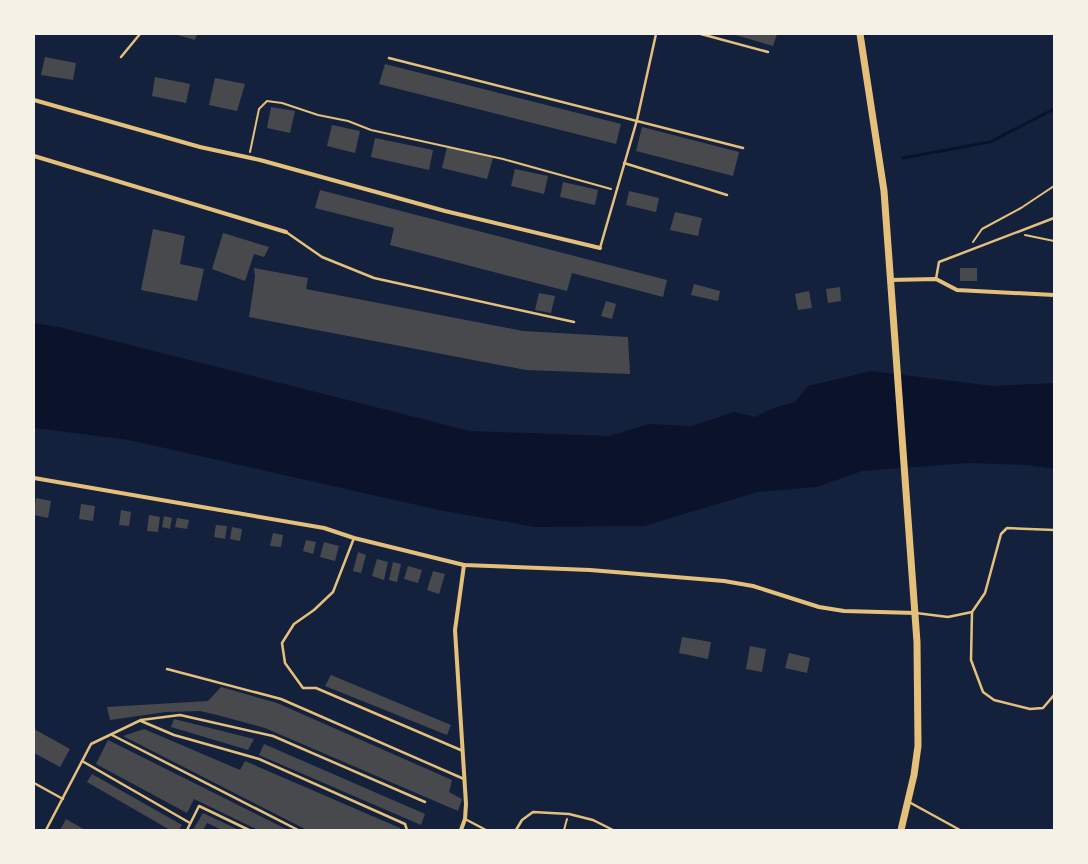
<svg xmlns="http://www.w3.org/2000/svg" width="1088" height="864" font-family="'DM Sans',sans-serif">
  <rect width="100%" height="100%" fill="#14213d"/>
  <path fill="#0b132b" d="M34 323 59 327 470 431 609 436 649 424 692 426 734 412 755 417 773 408 795 402 808 386 871 371 993 386 1054 383V469L1027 465 969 463 862 471 817 487 758 492 644 526 535 527 439 510 129 440 34 428Z"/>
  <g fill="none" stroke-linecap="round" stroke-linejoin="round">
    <path stroke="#0b132b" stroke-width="3" d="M903 158 990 142 1054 109"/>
  </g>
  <g fill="#48494c">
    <path d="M174 34H197L195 40Z"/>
    <path d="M732 34H777L773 46Z"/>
    <path d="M45 57 76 63 73 80 41 75Z"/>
    <path d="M385 64 621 124 616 144 379 84Z"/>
    <path d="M155 77 190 84 186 103 152 96Z"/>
    <path d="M215 78 245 84 237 111 209 105Z"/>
    <path d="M271 107 295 111 290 133 267 128Z"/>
    <path d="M332 125 360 131 355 153 327 146Z"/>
    <path d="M642 127 739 152 733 176 636 151Z"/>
    <path d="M375 138 433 150 429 170 371 157Z"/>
    <path d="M447 147 493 158 487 179 442 168Z"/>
    <path d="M515 169 548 176 544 194 511 186Z"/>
    <path d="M563 182 598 190 595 205 560 197Z"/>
    <path d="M320 190 667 280 663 297 572 273 567 291 390 245 394 228 315 208Z"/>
    <path d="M629 191 659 198 656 212 626 205Z"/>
    <path d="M675 212 702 218 698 236 670 230Z"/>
    <path d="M153 229 185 236 180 264 204 269 197 301 141 290Z"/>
    <path d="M223 233 269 247 264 257 254 254 245 281 212 269Z"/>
    <path d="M254 268 308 278 306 289 523 331 628 337 630 374 526 370 249 317 255 277Z"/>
    <rect x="960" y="268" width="17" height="13"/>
    <path d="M694 284 720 291 718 301 691 295Z"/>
    <path d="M840 287 841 301 828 303 826 289Z"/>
    <path d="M809 291 812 308 798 310 795 294Z"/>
    <path d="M539 293 555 296 551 313 535 310Z"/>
    <path d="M606 301 616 304 612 319 601 316Z"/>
    <path d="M36 498 51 501 48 518 34 515Z"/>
    <path d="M81 504 95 506 93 521 79 519Z"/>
    <path d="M121 510 131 512 129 526 119 525Z"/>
    <path d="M149 515 160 517 158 532 147 531Z"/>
    <path d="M164 516 172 518 170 529 162 527Z"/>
    <path d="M177 518 189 520 187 529 175 527Z"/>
    <path d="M216 525 227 526 225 539 214 537Z"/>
    <path d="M232 527 242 529 240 541 230 539Z"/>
    <path d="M273 533 283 535 281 547 270 546Z"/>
    <path d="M306 540 316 542 313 554 303 551Z"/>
    <path d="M324 542 339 546 335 561 320 557Z"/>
    <path d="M358 552 366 555 361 573 353 571Z"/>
    <path d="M377 559 388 562 384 580 372 576Z"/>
    <path d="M393 562 401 564 397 582 389 580Z"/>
    <path d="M408 566 422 570 418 583 404 579Z"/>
    <path d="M433 571 445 574 439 594 427 590Z"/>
    <path d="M682 637 711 642 708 659 679 653Z"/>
    <path d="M750 646 766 649 762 672 746 669Z"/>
    <path d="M789 653 810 658 807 673 785 668Z"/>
    <path d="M331 675 451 725 447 735 325 686Z"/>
    <path d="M221 687 277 703 452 780 449 792 462 799 458 811 265 728 217 715 200 711 166 712 110 720 107 707 208 701Z"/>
    <path d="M174 719 254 739 248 750 171 727Z"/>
    <path d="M34 729 70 749 60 767 34 753Z"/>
    <path d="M144 729 240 770 245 761 400 828V830H307L123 736Z"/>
    <path d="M108 740 288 830H258L194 799 187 813 96 764Z"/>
    <path d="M264 744 425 814 421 825 259 755Z"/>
    <path d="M92 774 182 825 179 830H170L87 782Z"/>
    <path d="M203 813 239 830H222L207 823 203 830H193Z"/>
    <path d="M66 819 85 830H60Z"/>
  </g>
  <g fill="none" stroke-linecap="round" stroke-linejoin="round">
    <g stroke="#e5c07b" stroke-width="2">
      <path d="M250 152 259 109 267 101 282 103 318 115 348 121 371 130 503 159 611 189"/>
      <path d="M1025 235 1054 241"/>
      <path d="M973 242 982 229 1021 208 1054 186"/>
      <path d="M564 830 567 819"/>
    </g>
    <g stroke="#e5c07b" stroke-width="2.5">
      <path d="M701 34 768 52"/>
      <path d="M121 57 140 34"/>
      <path d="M389 58 743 148"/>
      <path d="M624 163 727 195"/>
      <path d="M286 232 322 257 374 278 574 322"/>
      <path d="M600 248 637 120 656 34"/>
      <path d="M936 279 939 262 1054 218"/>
      <path d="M354 538 333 592 314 610 294 624 282 643 285 663 303 688H316L463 751"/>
      <path d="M972 612 971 660 983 692 994 700 1030 709 1043 708 1054 695"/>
      <path d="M916 613 948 617 972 612 985 593 1001 534 1007 528 1054 530"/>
      <path d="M167 669 281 699 464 779"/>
      <path d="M141 721 174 735 259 759 405 824 407 830"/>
      <path d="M112 735 298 830"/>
      <path d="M82 761 190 823"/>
      <path d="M34 783 63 799"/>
      <path d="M909 802 960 830"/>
      <path d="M465 819 486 830"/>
      <path d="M46 830 91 744 141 720 180 715 273 736 425 802"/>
      <path d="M187 830 199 806 249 830"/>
      <path d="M516 830 522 820 533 812 569 814 593 820 613 830"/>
    </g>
    <g stroke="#e5c07b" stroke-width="4">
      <path d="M34 100 200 147 260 160 445 211 600 248"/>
      <path d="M34 156 286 232"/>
      <path d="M890 280 936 279 957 290 1054 295"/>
      <path d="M34 478 324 528 354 538 464 565 590 570 724 581 753 586 819 607 844 611 915 613"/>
      <path d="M461 830 465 819 466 804 455 630 464 565"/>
    </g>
    <path stroke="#e5c07b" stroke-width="7" d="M860 34 884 191 917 642 918 746 914 775 901 830"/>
  </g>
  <rect width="1088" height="864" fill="none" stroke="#f6f1e7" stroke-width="70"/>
</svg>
